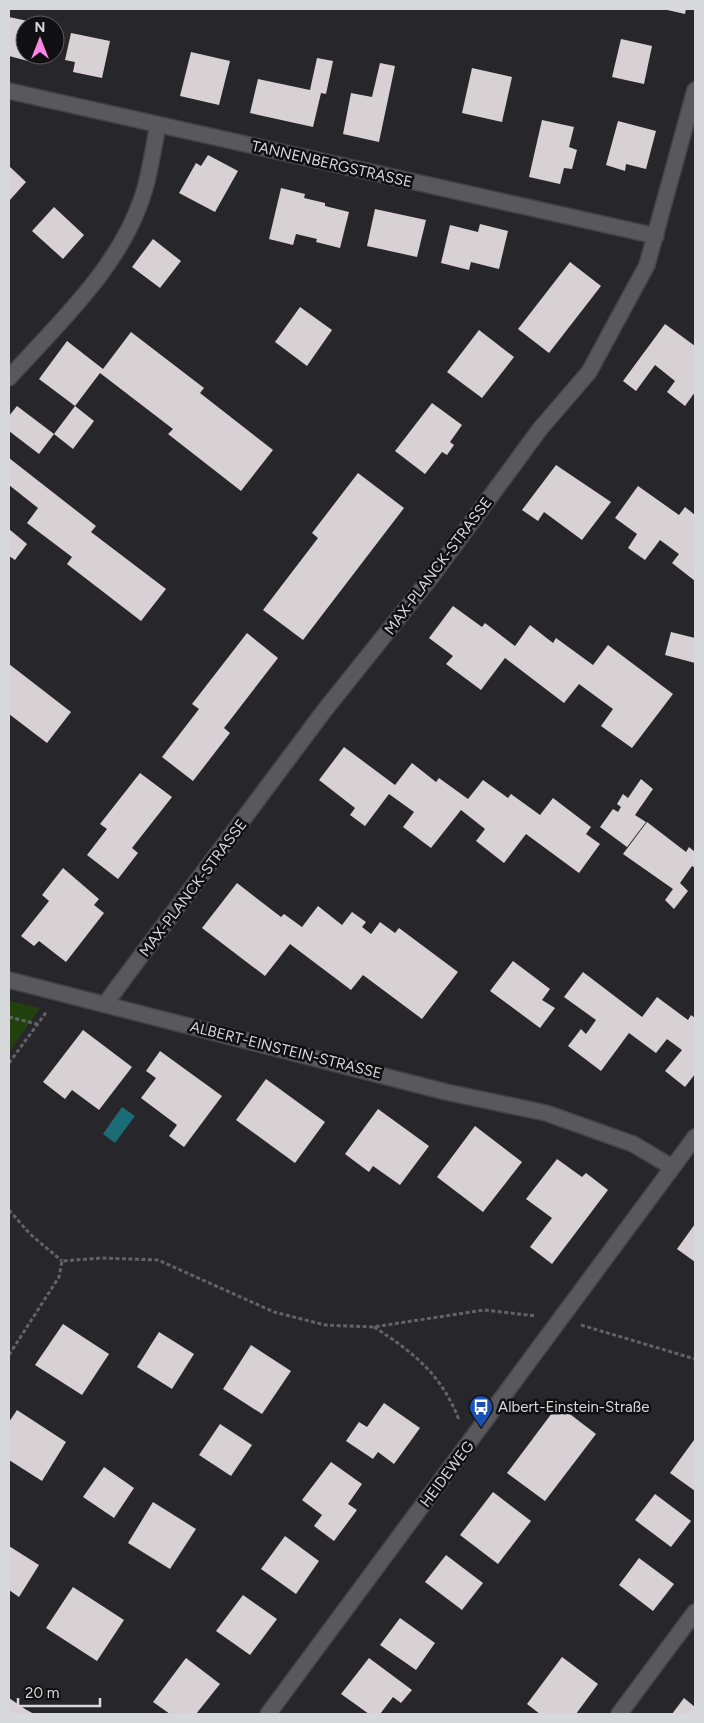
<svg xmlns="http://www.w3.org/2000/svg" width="704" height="1723" font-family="Figtree,sans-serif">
  <rect width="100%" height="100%" fill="#27272b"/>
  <path fill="#21420e" d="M9 1001 40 1008 9 1052Z"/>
  <path fill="#1c6c75" d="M122 1107 135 1116 115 1143 103 1134Z"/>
  <g fill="#d8d1d3">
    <path d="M663 9H686L685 14Z"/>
    <path d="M9 17 37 23 25 25V55H29L28 61 9 56Z"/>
    <path d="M71 33 110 41 102 78 73 72 75 62 65 60Z"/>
    <path d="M621 39 652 46 644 84 612 77Z"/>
    <path d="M191 52 230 61 219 105 180 96Z"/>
    <path d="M317 58 333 61 326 94 321 93 313 127 250 113 258 79 310 90Z"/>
    <path d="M380 63 395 66 379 142 343 134 351 93 372 97Z"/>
    <path d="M472 68 512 77 502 122 462 113Z"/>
    <path d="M542 120 574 127 569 147 577 150 572 169 564 168 560 184 529 177Z"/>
    <path d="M618 121 656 131 646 169 626 164 625 171 606 165Z"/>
    <path d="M208 155 238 171 215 212 179 193 196 163 201 166Z"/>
    <path d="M9 166 26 182 9 201Z"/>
    <path d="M281 188 305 194 304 198 325 203V206L349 212 340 248 316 242 317 239 296 234 293 245 269 239Z"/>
    <path d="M54 207 84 235 63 259 32 231Z"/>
    <path d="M375 209 426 220 417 257 367 246Z"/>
    <path d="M480 224 508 231 499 269 471 262 469 270 441 263 450 225 478 232Z"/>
    <path d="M153 239 181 261 160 288 132 267Z"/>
    <path d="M570 262 601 286 549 353 518 329Z"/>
    <path d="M300 307 332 330 307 366 275 342Z"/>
    <path d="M665 324 695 346V392L685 406 667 392 675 381 655 365 636 391 623 381Z"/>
    <path d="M479 330 514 357 482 398 447 372Z"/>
    <path d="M131 332 204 388 200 393 273 450 241 491 168 434 173 429 100 373 75 406 39 379 67 341 103 369Z"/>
    <path d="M432 403 462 425 450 442 454 445 447 455 442 452 425 474 395 451Z"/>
    <path d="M17 406 54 434 39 454 9 431V416Z"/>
    <path d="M75 406 94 421 73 449 54 434Z"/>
    <path d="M9 458 96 526 91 532 166 589 141 621 67 564 72 557 27 523 38 508 9 485Z"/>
    <path d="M556 465 611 502 582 540 544 512 538 521 522 510Z"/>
    <path d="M358 473 404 508 303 640 263 610 318 538 312 533Z"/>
    <path d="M638 486 679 515 685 507 695 515V581L672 563 679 554 660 540 645 560 628 548 637 534 615 518Z"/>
    <path d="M9 529 27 544 15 560 9 556Z"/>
    <path d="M453 606 482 627 485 623 515 646 530 625 553 643 556 638 593 665 608 645 673 694 632 748 601 726 613 709 579 684 564 703 505 658 481 690 446 664 453 656 429 638Z"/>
    <path d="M671 632 695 638V663L665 655Z"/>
    <path d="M247 633 278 658 224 728 230 733 193 781 162 757 199 709 192 704Z"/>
    <path d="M9 664 71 712 47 743 9 714Z"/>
    <path d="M344 747 395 785 412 763 436 782 439 778 468 799 483 780 508 798 511 794 540 815 553 798 591 827 586 834 600 844 579 873 526 834 504 863 476 841 485 829 461 810 431 848 403 827 414 812 389 794 365 826 350 815 355 808 319 780Z"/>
    <path d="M140 773 172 797 132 848 138 853 118 879 87 855 107 829 100 824Z"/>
    <path d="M641 779 653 789 635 815 646 822 627 847 600 827 613 809 618 812 621 807 617 804 623 794 628 798Z"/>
    <path d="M647 822 686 852 689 847 695 852V868L692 866 680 883 688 891 674 909 665 900 673 889 623 854Z"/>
    <path d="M63 868 99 899 94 905 104 913 66 962 39 941 34 946 21 936 49 901 42 895Z"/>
    <path d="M237 883 281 917 284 914 302 927 318 906 342 925 352 912 366 922 362 927 371 934 380 922 395 933 399 928 458 972 422 1019 363 975 351 990 290 944 265 976 202 928Z"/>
    <path d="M513 961 550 989 542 1000 555 1008 540 1028 490 991Z"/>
    <path d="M583 972 642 1017 657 997 688 1020 691 1015 695 1018V1074L685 1087 665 1071 682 1050 667 1039 656 1053 629 1033 601 1071 568 1046 581 1029 586 1034 596 1020 564 997Z"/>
    <path d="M83 1030 132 1067 99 1110 72 1090 65 1099 43 1082Z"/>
    <path d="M160 1051 222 1096 184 1147 169 1136 177 1125 141 1098 156 1078 146 1071Z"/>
    <path d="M266 1079 325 1122 295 1163 236 1120Z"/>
    <path d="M378 1109 429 1146 400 1185 373 1166 369 1172 345 1154Z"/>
    <path d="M475 1126 522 1162 483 1212 437 1177Z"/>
    <path d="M557 1159 582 1177 586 1173 608 1190 552 1264 530 1247 552 1218 526 1199Z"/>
    <path d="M695 1224V1262L677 1249Z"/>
    <path d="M63 1324 109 1354 82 1395 35 1365Z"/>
    <path d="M159 1332 194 1354 172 1389 137 1367Z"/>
    <path d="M251 1345 291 1371 262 1414 223 1389Z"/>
    <path d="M384 1403 420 1428 394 1464 378 1452 373 1459 346 1441 359 1422 367 1427Z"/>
    <path d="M558 1405 596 1434 545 1501 507 1473Z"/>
    <path d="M17 1410 66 1442 42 1481 9 1460V1422Z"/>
    <path d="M220 1424 252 1445 231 1476 199 1455Z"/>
    <path d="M694 1440 695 1441V1491L670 1473Z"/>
    <path d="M331 1462 362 1484 348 1504 357 1510 334 1541 314 1526 322 1515 302 1500Z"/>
    <path d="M104 1467 134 1488 114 1518 83 1497Z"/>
    <path d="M493 1492 531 1521 498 1564 460 1535Z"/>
    <path d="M655 1494 691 1521 671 1547 635 1520Z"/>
    <path d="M153 1502 196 1529 170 1569 128 1543Z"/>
    <path d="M285 1536 319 1561 296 1594 261 1569Z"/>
    <path d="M9 1546 39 1565 19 1597 9 1590Z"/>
    <path d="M446 1555 483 1583 462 1610 425 1582Z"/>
    <path d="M639 1558 674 1584 653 1611 619 1585Z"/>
    <path d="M73 1587 124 1620 97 1661 46 1628Z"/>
    <path d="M243 1595 277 1619 250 1655 216 1631Z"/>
    <path d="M400 1618 435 1643 416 1670 380 1645Z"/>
    <path d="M562 1657 598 1684 576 1714H540L527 1704Z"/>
    <path d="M186 1658 220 1684 196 1714H170L153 1702Z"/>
    <path d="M369 1658 412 1690 401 1703 393 1697 380 1714H369L341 1694Z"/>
    <path d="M9 1698 25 1709 34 1714H9Z"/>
    <path d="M684 1698 695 1707V1714H672Z"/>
  </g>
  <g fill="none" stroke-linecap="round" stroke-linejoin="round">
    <g stroke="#444448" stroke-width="18">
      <g id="minor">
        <path d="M9 91 656 236"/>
        <path d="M9 378C61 320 125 263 146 185 151 165 154 145 158 125"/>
        <path d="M9 980 446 1092 546 1113 633 1144 672 1167"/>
        <path d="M105 1004 324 711 432 576 540 429 589 372 647 265 695 90"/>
        <path d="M268 1714 695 1137"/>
        <path d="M619 1714 695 1612"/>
      </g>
    </g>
    <g stroke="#636367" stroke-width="3" stroke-dasharray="4 2.5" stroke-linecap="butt">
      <path d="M9 1017 37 1024"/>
      <path d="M9 1063 47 1011"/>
      <path d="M9 1210 30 1234 62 1261"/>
      <path d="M581 1325 695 1359"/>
      <path d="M374 1327C413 1352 442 1375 459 1420"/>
      <path d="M9 1355 59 1277 62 1261 101 1258 158 1260 274 1312 325 1325 373 1327 484 1310 536 1316"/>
    </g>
    <use href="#minor" stroke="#58585d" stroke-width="15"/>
  </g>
  <defs>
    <g id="bus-pin" transform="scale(1.25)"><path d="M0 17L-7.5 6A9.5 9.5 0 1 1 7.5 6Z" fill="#1a4fb4" stroke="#101012"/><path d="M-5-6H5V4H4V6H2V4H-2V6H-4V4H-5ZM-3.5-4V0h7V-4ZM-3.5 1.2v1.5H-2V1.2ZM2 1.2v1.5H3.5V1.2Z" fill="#fff"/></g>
  </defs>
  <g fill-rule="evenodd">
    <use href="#bus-pin" x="481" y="1407"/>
  </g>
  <g text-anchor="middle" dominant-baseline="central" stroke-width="5" stroke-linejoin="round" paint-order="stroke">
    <g font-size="15" fill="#d7d8db" stroke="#101012">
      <text transform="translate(332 164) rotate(13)">TANNENBERGSTRASSE</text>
      <text transform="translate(438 566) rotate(-53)">MAX-PLANCK-STRASSE</text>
      <text transform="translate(193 888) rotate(-53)">MAX-PLANCK-STRASSE</text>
      <text transform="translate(286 1050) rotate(14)">ALBERT-EINSTEIN-STRASSE</text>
      <text transform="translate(447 1474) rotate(-53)">HEIDEWEG</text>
    </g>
    <g font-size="15" fill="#d7d8db" stroke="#101012" text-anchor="start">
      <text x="498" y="1407">Albert-Einstein-Straße</text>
    </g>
  </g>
  <rect width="704" height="1723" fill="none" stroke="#d7d8db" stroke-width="20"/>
  <g transform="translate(40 40)"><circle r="24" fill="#101012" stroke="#606062"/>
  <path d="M0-4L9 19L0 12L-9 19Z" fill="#fc86e4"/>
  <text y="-8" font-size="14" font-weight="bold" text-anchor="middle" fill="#d7d8db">N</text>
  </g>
  <path d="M18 1698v8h82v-8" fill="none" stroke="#d7d8db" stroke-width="2.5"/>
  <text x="25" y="1698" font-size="15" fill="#d7d8db" stroke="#101012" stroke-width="4" paint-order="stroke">20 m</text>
</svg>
